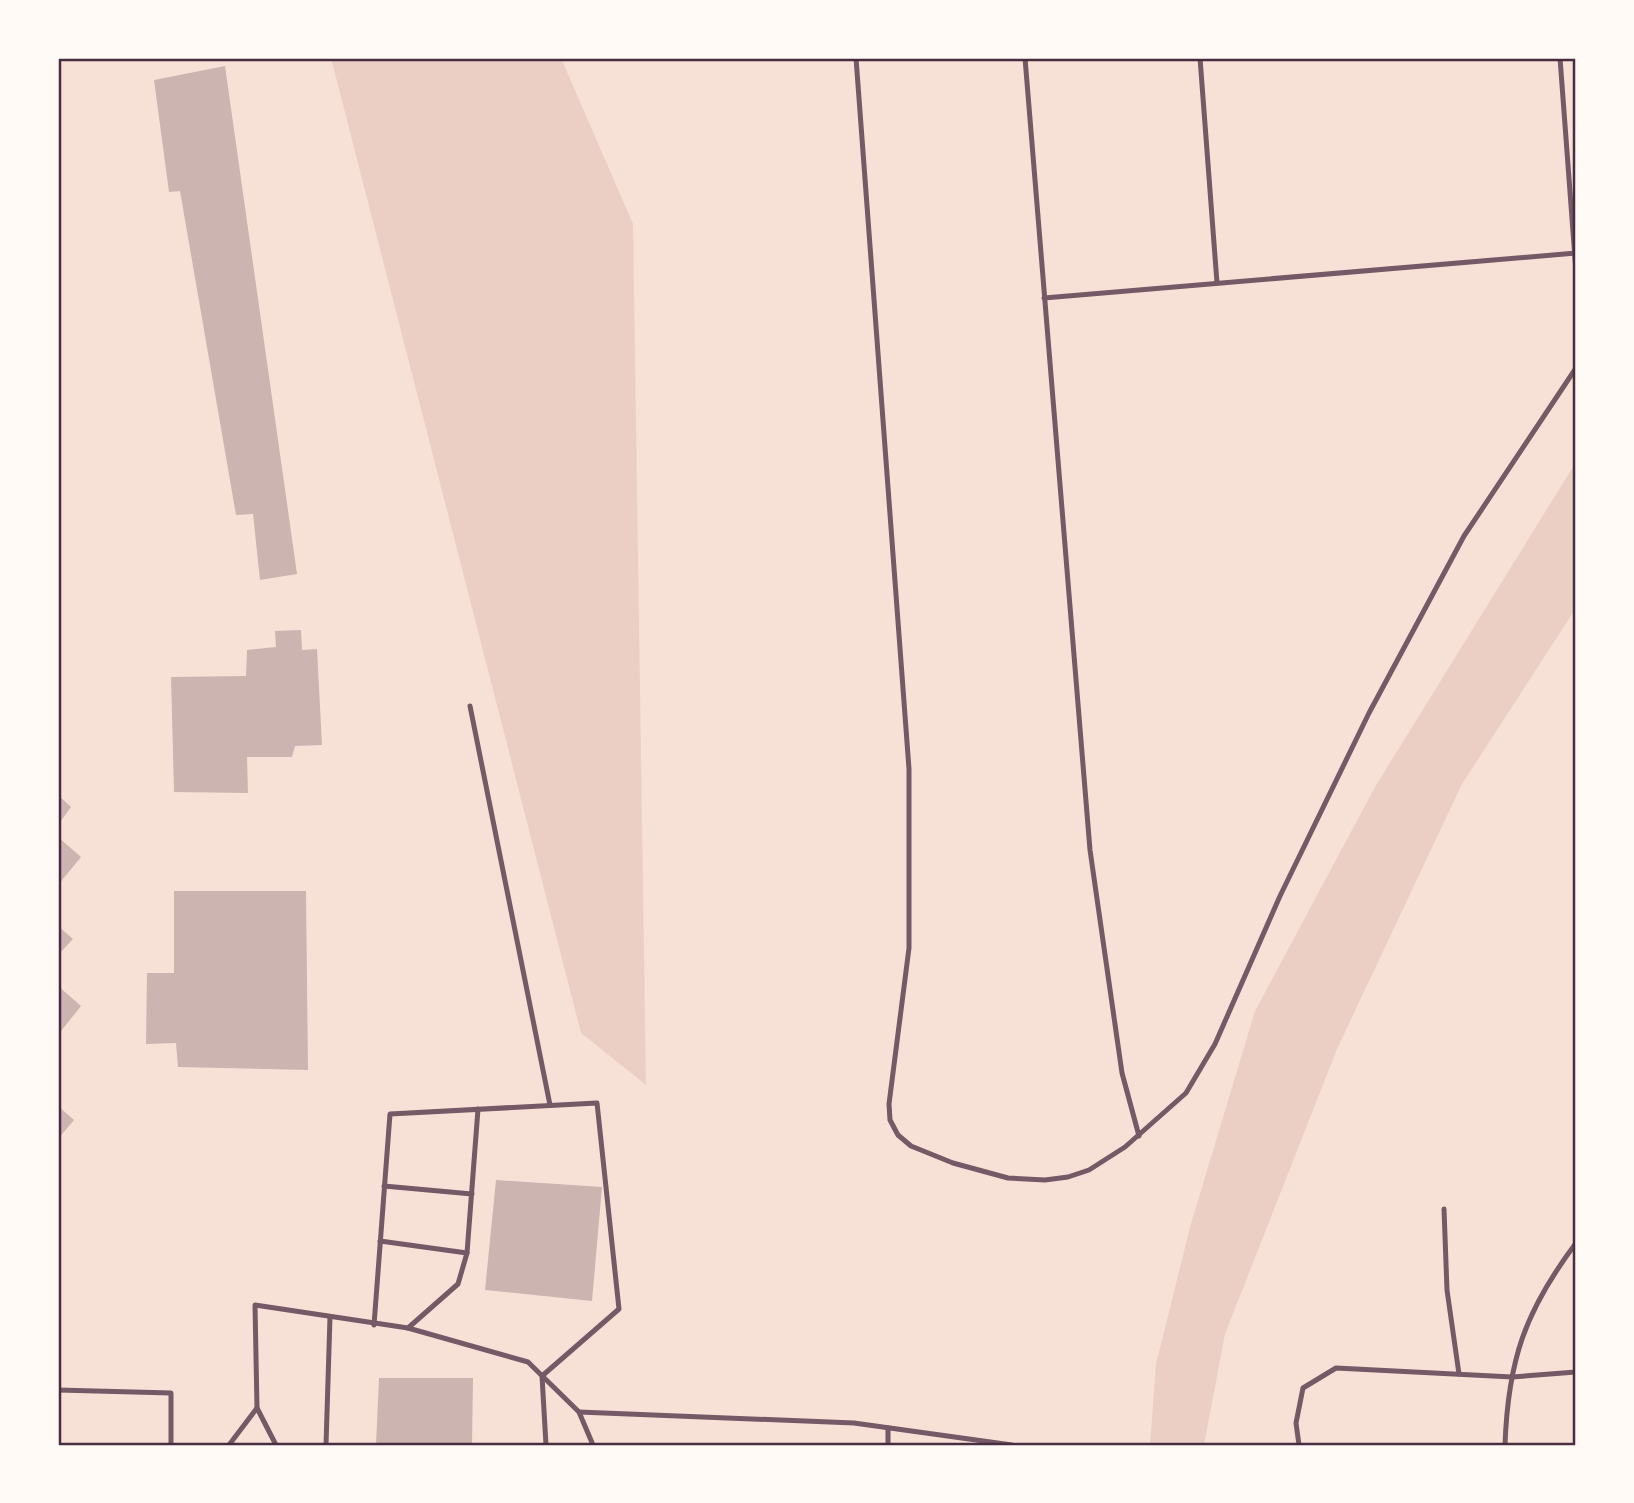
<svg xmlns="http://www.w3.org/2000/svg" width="1634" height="1503" font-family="Roboto,sans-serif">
  <rect width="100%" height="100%" fill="#f7e1d7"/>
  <g fill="#ebcfc5">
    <path d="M331 58H561L633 224 646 1085 581 1033Z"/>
    <path d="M1576 462V608L1462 784 1337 1049 1225 1334 1204 1445H1150L1156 1364 1190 1227 1255 1011 1375 787Z"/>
  </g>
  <g fill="#ccb4b1">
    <path d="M225 66 297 574 260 580 253 514 236 515 180 191 169 192 154 80Z"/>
    <path d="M301 630 302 650 317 649 322 745 295 746 292 757H247L248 793 174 792 171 677 246 676 247 650 276 647 275 631Z"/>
    <path d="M58 795 71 807 58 825Z"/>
    <path d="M58 837 81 857 58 885Z"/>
    <path d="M174 891H306L308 1070 178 1067 176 1043 146 1044 147 973H174Z"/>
    <path d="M58 926 73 939 58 955Z"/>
    <path d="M58 986 81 1006 58 1035Z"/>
    <path d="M58 1106 74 1120 58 1139Z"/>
    <path d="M496 1180 602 1187 592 1301 485 1290Z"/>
    <path d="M379 1378H473L472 1445H376Z"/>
  </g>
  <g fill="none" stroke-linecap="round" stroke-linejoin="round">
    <g stroke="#755966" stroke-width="5">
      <path d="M856 58 909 769V948L889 1104 890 1120 898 1135 911 1146 953 1163 1008 1178 1045 1180 1068 1177 1089 1170 1125 1147 1186 1093 1215 1044 1280 896 1369 713 1464 536 1576 368"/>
      <path d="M1025 58 1090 850 1122 1073 1139 1136"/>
      <path d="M1200 58 1217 283"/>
      <path d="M1560 58 1576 272"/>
      <path d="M1044 298 1576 253"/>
      <path d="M470 706 550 1105"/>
      <path d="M384 1186 472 1194"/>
      <path d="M1444 1209 1447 1290 1459 1374"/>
      <path d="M380 1241 467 1253"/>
      <path d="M374 1325 390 1114 597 1103 619 1309 542 1376 546 1445"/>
      <path d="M408 1328 458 1284 467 1253 478 1109"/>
      <path d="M58 1390 171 1393V1445"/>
      <path d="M257 1408 255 1305 408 1328 528 1362 579 1412 593 1445"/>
      <path d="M579 1412 854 1423 1012 1445"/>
      <path d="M229 1445 257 1408 276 1445"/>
      <path d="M326 1445 330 1317"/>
      <path d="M888 1445V1428"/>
      <path d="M1299 1445 1296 1423 1303 1388 1336 1368 1512 1377 1576 1372"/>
      <path d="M1505 1445C1508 1360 1525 1311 1576 1243"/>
    </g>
  </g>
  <rect width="1634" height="1503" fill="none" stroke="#fffaf5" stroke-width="119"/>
  <rect x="60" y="60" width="1514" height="1384" fill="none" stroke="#4a2c40" stroke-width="2.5"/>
</svg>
